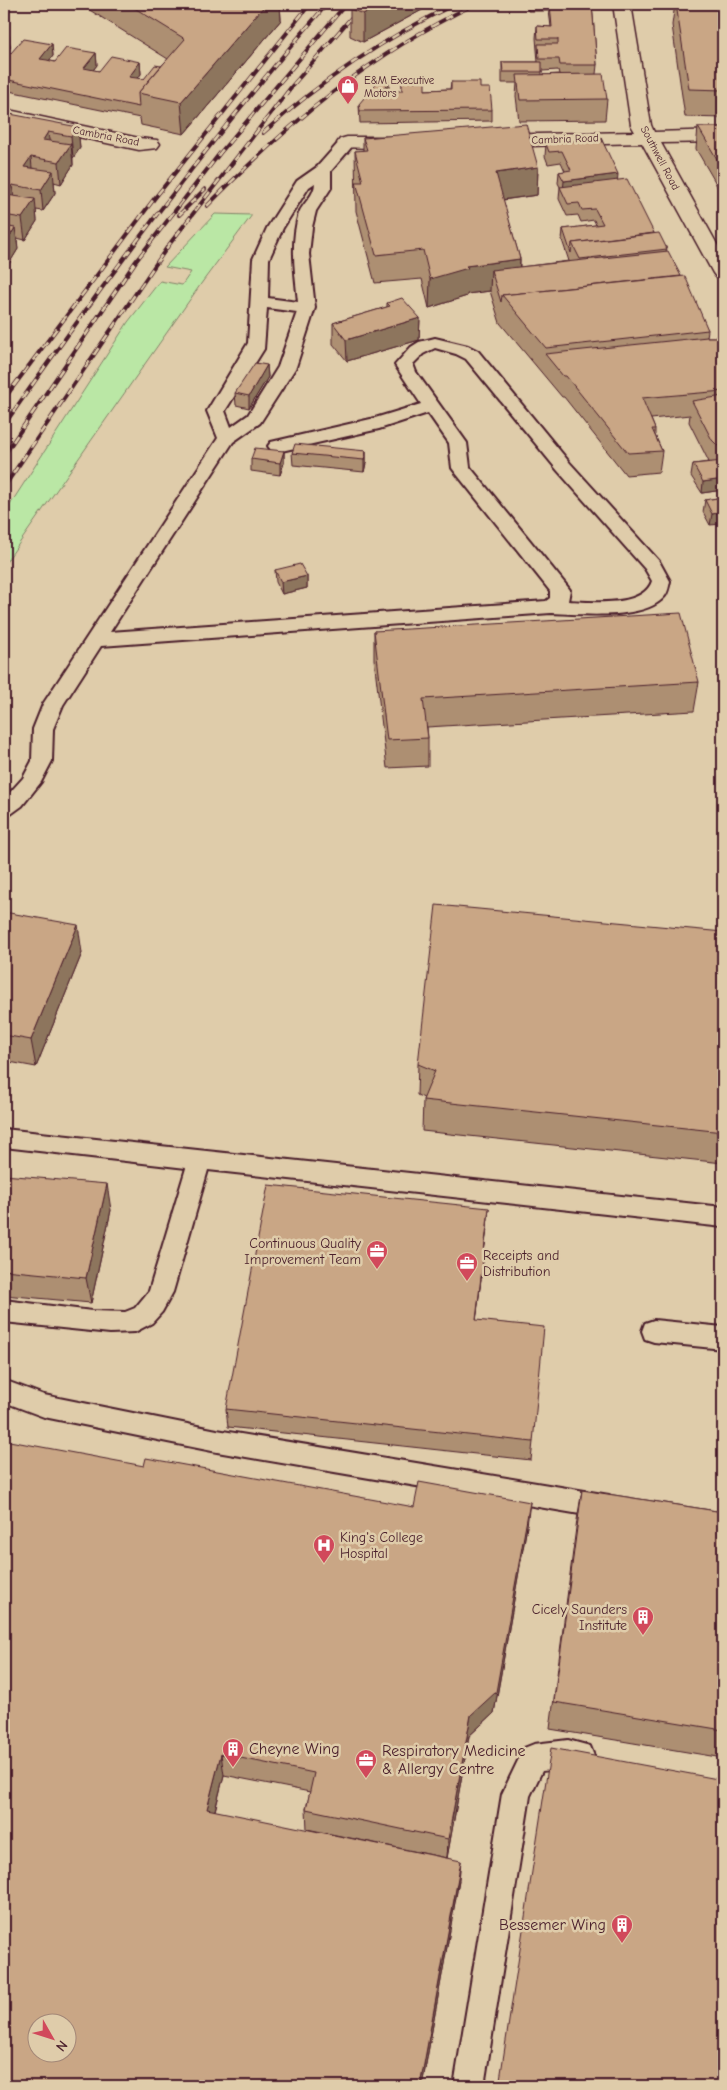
<svg xmlns="http://www.w3.org/2000/svg" width="727" height="2090" font-family="'Comic Neue',sans-serif">
  <rect width="100%" height="100%" fill="#dfccaa"/>
  <filter id="ink" filterUnits="userSpaceOnUse"><feTurbulence type="fractalNoise" baseFrequency=".02" numOctaves="2"/><feDisplacementMap in="SourceGraphic" scale="10" xChannelSelector="R" yChannelSelector="G"/><feConvolveMatrix kernelMatrix="1 2 1 2 8 2 1 2 1" color-interpolation-filters="sRGB"/></filter>
  <g filter="url(#ink)">
    <path fill="#bae7a5" stroke="#828368" d="M215 214 252 215 203 281 4 565V514L128 322 160 281 182 285 191 272 165 267Z"/>
    <g fill="none" stroke-linecap="round" stroke-linejoin="round">
      <g stroke="#4a1f2b" stroke-width="4">
        <g id="service">
          <path d="M347 138 353 140 355 143 331 171V188L316 211 312 227 309 254 315 308 296 367 260 423 233 442 110 632 546 601 550 598V591L455 472 452 468 449 443 428 413 379 429 277 452 271 450 268 446 271 442 375 418 421 404 395 365 411 347 419 342 435 338 468 346 478 351 570 463 659 561 670 581C669 586 668 592 665 596 645 621 580 614 551 613L101 646 63 705 53 729 52 761 41 782 22 806 11 814 4 816V799L23 778 32 761 33 729 43 704 218 438 207 411 248 343 253 259 267 228 297 181 317 167 341 140ZM315 183C315 195 303 203 299 213 290 243 295 272 298 302L268 298 269 259 283 228 309 187ZM267 308 297 312 278 367 248 415 231 427 225 411 264 349ZM435 348 456 354 466 359 558 471 645 569 652 581C643 608 592 602 568 601L570 590 567 586 470 467 467 443 416 372 413 364 423 354Z"/>
          <path d="M4 1129 723 1207V1227L208 1170 173 1292 162 1312 152 1323 135 1332 110 1333 4 1322V1300L92 1311 125 1312 135 1308 149 1291 186 1168 4 1147Z"/>
          <path d="M654 1320 723 1327V1349L654 1342 645 1339 642 1331 645 1323Z"/>
          <path d="M4 1380 44 1395 217 1430 609 1495 618 1499 622 1507 618 1515 609 1519 217 1452 44 1417 4 1402Z"/>
          <path d="M568 1740 590 1746 594 1756 590 1766C578 1770 557 1769 542 1771L530 1796 484 2086H454L502 1794 524 1748 534 1744Z"/>
        </g>
      </g>
      <g stroke="#4a1f2b" stroke-width="3">
        <g id="minor">
          <path d="M613 4H631L651 125 654 132 723 130V142L661 143 723 255V279L716 277 713 273 642 143 492 147 485 145 482 141 485 137 492 135 635 132 631 125Z"/>
          <path d="M4 109 139 138 157 140 160 144 157 148 139 150 4 121Z"/>
          <path d="M347 137H399L406 139 409 143 406 147 399 149 340 147 337 143 340 139Z"/>
        </g>
      </g>
      <use href="#service" fill="#dfccaa" fill-rule="evenodd"/>
      <use href="#minor" fill="#dfccaa" fill-rule="evenodd"/>
      <g stroke="#4a1f2b" stroke-width="4">
        <g id="rail">
          <path d="M263 133C321 81 384 38 455 4"/>
          <path d="M207 206C289 123 369 55 475 4"/>
          <path d="M179 215 205 189"/>
          <path d="M4 399 154 199 310 4"/>
          <path d="M4 425C105 280 211 138 327 4"/>
          <path d="M4 455 136 261 220 153 346 4"/>
          <path d="M4 487 168 246 292 86 363 4"/>
        </g>
      </g>
      <use href="#rail" stroke="#dfccaa" stroke-width="2.5" stroke-dasharray="8" stroke-linecap="butt"/>
    </g>
    <g fill="#ad8f72" stroke="#4a1f2b" fill-rule="evenodd">
      <path d="M80 4H280L281 20 184 134 141 125 140 118 4 90V35L9 36 10 48 6 52 11 53 52 44 53 56 49 61 55 62 96 53 97 65 93 70 99 71 140 62 141 74 138 78 144 79 161 66 168 59Z"/>
      <path d="M354 4H433L363 42 350 36V9Z"/>
      <path d="M527 4H592L597 65 596 74 607 99 605 120 519 121 516 96 517 83H502V62H538L536 38 537 26 551 27 549 11H528ZM558 70 559 74 542 75V71Z"/>
      <path d="M675 4H723V118L685 117 672 25Z"/>
      <path d="M402 81 425 90 450 89 451 82 480 88 492 110V121L360 123 359 104 402 91Z"/>
      <path d="M4 123 78 127 80 148 73 158V165L61 184 54 182 55 193 43 211 36 210 37 221 25 240 17 238 18 249 7 267 4 266Z"/>
      <path d="M698 127H723V198L714 180 696 149Z"/>
      <path d="M363 138 538 167 537 195 503 200 520 259V267L569 261 562 240 563 229 596 225 594 220 581 222 578 215 567 216 559 199 560 187 558 183 559 172 565 171 561 162 548 164 545 156 546 144 601 138 617 181 654 233 667 249 666 251 708 330 707 337H723V490L702 493 691 476 693 464 709 462 689 422 690 415 651 419 655 429V435L662 451 659 472 626 475 564 397H562L500 323 490 291 467 294V296L429 308 422 279 375 283 356 211 355 151H363Z"/>
      <path d="M387 303 420 318 419 340 347 361 333 344V323L387 307Z"/>
      <path d="M267 365 268 377 249 408 236 405 235 393Z"/>
      <path d="M284 451V463L280 475 251 471V459Z"/>
      <path d="M366 451V463L364 472 293 465 292 453Z"/>
      <path d="M723 497 710 525 703 512 705 500Z"/>
      <path d="M275 570 307 576V588L282 594 276 582Z"/>
      <path d="M374 631 699 682 694 711 427 727 428 738V766L387 768 374 659Z"/>
      <path d="M4 912 82 953 36 1067 4 1061Z"/>
      <path d="M723 932V1163L422 1131 423 1100 424 1098 417 1095 418 1064Z"/>
      <path d="M4 1175 111 1210 91 1303 4 1295Z"/>
      <path d="M487 1227 476 1320 533 1442 531 1460 228 1427 226 1409Z"/>
      <path d="M144 1466 527 1526 494 1713 469 1736 447 1858 307 1829 306 1809 310 1792 224 1775 215 1811 459 1880 422 2086H4Z"/>
      <path d="M582 1490 723 1512V1758L550 1729 577 1520Z"/>
    </g>
    <g fill="#8d745d" stroke="#4a1f2b">
      <path d="M266 4H280L281 20 184 134 181 102Z"/>
      <path d="M382 4H433L363 42V14Z"/>
      <path d="M9 36 10 48 4 55V42Z"/>
      <path d="M52 44 53 56 41 70 40 59Z"/>
      <path d="M96 53 97 65 86 79 84 68Z"/>
      <path d="M140 62 141 74 130 88 129 77Z"/>
      <path d="M389 82V93L383 90Z"/>
      <path d="M78 127 80 148 73 158 71 136Z"/>
      <path d="M48 132 51 154 46 161 43 140Z"/>
      <path d="M71 144 73 165 61 184 59 162Z"/>
      <path d="M31 157 33 179 24 167Z"/>
      <path d="M538 167 537 195 494 201 496 173Z"/>
      <path d="M53 171 55 193 43 211 41 190Z"/>
      <path d="M618 174 617 186 563 192 564 181Z"/>
      <path d="M12 185 15 207 6 195Z"/>
      <path d="M35 199 37 221 25 240 22 218Z"/>
      <path d="M15 228 18 249 7 267 4 245Z"/>
      <path d="M520 259 518 288 491 270 490 291 467 294V296L429 308 430 279 466 266Z"/>
      <path d="M420 318 419 340 347 361 346 340Z"/>
      <path d="M267 365 268 377 249 408V396Z"/>
      <path d="M284 451V463L280 475V463Z"/>
      <path d="M366 451V463L364 472V460Z"/>
      <path d="M723 479V490L702 493 703 482Z"/>
      <path d="M723 512V524L710 525 712 514Z"/>
      <path d="M307 576V588L282 594 281 582Z"/>
      <path d="M78 925 82 953 36 1067 31 1040Z"/>
      <path d="M107 1184 111 1210 91 1303 86 1278Z"/>
      <path d="M489 1208 487 1227 474 1339 476 1320Z"/>
      <path d="M530 1502 527 1526 494 1713 469 1736 447 1858 448 1839 471 1715Z"/>
      <path d="M221 1754 224 1775 210 1829 207 1809Z"/>
      <path d="M461 1861 459 1880 422 2086H420Z"/>
    </g>
    <g fill="#c9a685" stroke="#4a1f2b" fill-rule="evenodd">
      <path d="M128 4H266L181 102 138 93 185 39Z"/>
      <path d="M354 4H382L363 14 350 9Z"/>
      <path d="M550 4H592L597 65H560L559 59H539L538 44H558V39H538L537 26 552 27Z"/>
      <path d="M676 4H723V90L689 89Z"/>
      <path d="M4 35 9 36 4 42Z"/>
      <path d="M23 39 52 44 40 59 47 60 55 62 66 48 96 53 84 68 99 71 111 56 140 62 129 77 144 79 155 65 161 66 138 93 139 107 4 79V51L11 53Z"/>
      <path d="M502 62H542V72H503Z"/>
      <path d="M603 74 607 99 520 100 517 75Z"/>
      <path d="M379 80 389 82 383 90 390 91H402V81H425V90L451 89V82H480V88H490L492 110 360 111 359 104Z"/>
      <path d="M10 114 78 127 71 136 48 132 43 140 71 144 59 162 31 157 24 167 53 171 41 190 12 185 6 195 35 199 22 218 4 215V123Z"/>
      <path d="M526 124 538 167 496 173 520 259 466 266 468 268 430 279 423 250 376 255 356 182H363L355 151 367 150 363 138Z"/>
      <path d="M698 127H723V171L717 159Z"/>
      <path d="M601 138 618 174 564 181 559 172 571 170 562 151 549 152 546 144Z"/>
      <path d="M627 179 654 233 572 243 571 253 563 229 603 224 595 209 582 210 579 203 568 204 560 187Z"/>
      <path d="M4 226 15 228 4 245Z"/>
      <path d="M659 233 667 249 580 259 572 243Z"/>
      <path d="M668 251 681 276 502 295 501 302 491 270Z"/>
      <path d="M685 276 708 330 546 348 502 295Z"/>
      <path d="M402 298 420 318 346 340 333 323 390 306 387 303Z"/>
      <path d="M707 337H723V362H722L723 365V391L642 398 655 429H652L662 451 628 453 566 376H563L545 354Z"/>
      <path d="M255 363 267 365 249 396 235 393Z"/>
      <path d="M723 396V446H718L712 440 692 401Z"/>
      <path d="M295 444 366 451 364 460 292 453Z"/>
      <path d="M255 448 284 451 280 463 251 459Z"/>
      <path d="M723 461V479L703 482 693 464Z"/>
      <path d="M723 497V512L712 514 705 500Z"/>
      <path d="M300 564 307 576 281 582 275 570Z"/>
      <path d="M681 613 699 682 423 699 428 738 387 740 374 631Z"/>
      <path d="M436 905 723 932V1132L423 1100 435 1071 418 1064Z"/>
      <path d="M4 912 78 925 31 1040 4 1035Z"/>
      <path d="M4 1175 107 1184 86 1278 4 1270Z"/>
      <path d="M268 1185 489 1208 476 1320 544 1327 533 1442 226 1409Z"/>
      <path d="M4 1440 144 1466 146 1458 414 1507 419 1482 530 1502 496 1692 471 1715 448 1839 306 1809 314 1773 221 1754 207 1809 461 1861 420 2086H4ZM38 2022H68V2052H38Z"/>
      <path d="M582 1490 723 1512V1730L554 1702Z"/>
      <path d="M551 1748 723 1780V2086H499Z"/>
    </g>
  </g>
  <defs>
    <g id="shop-pin" transform="scale(1.125)"><path d="M0 17L-7.5 6A9.5 9.5 0 1 1 7.5 6Z" fill="#d1495b" stroke="#dfccaa"/><path d="M-5-2.5h2.3a2.7 3.5 0 0 1 5.4 0H5L5.5 6h-11ZM-1.5-2.5h3a1.5 2.3 0 0 0-3 0Z" fill="#fff"/></g>
    <g id="office-pin" transform="scale(1.125)"><path d="M0 17L-7.5 6A9.5 9.5 0 1 1 7.5 6Z" fill="#d1495b" stroke="#dfccaa"/><path d="M-6-3h4V-5.5h4V-3h4V5H-6ZM-1-4.5V-3h2v-1.5ZM-6 0V1H6V0Z" fill="#fff"/></g>
    <g id="hospital-pin" transform="scale(1.125)"><path d="M0 17L-7.5 6A9.5 9.5 0 1 1 7.5 6Z" fill="#d1495b" stroke="#dfccaa"/><path d="M-5-5h3v3.5h4V-5h3V5h-3V1.5h-4V5h-3Z" fill="#fff"/></g>
    <g id="building-pin" transform="scale(1.125)"><path d="M0 17L-7.5 6A9.5 9.5 0 1 1 7.5 6Z" fill="#d1495b" stroke="#dfccaa"/><path d="M-4-6H4V6H1V3H-1V6H-4ZM-2.5-4.3h1.7v1.8h-1.7ZM.8-4.3h1.7v1.8H.8ZM-2.5-1h1.7V.8h-1.7ZM.8-1h1.7V.8H.8Z" fill="#fff"/></g>
  </defs>
  <g fill-rule="evenodd">
    <use href="#shop-pin" x="348" y="86"/>
    <use href="#office-pin" x="377" y="1251"/>
    <use href="#office-pin" x="467" y="1263"/>
    <use href="#hospital-pin" x="324" y="1545"/>
    <use href="#building-pin" x="643" y="1617"/>
    <use href="#building-pin" x="233" y="1749"/>
    <use href="#office-pin" x="366" y="1760"/>
    <use href="#building-pin" x="622" y="1925"/>
  </g>
  <g text-anchor="middle" dominant-baseline="central" stroke-width="5" stroke-linejoin="round" paint-order="stroke">
    <g font-size="11" fill="#4a1f2b" stroke="#dfccaa" text-anchor="start">
      <text x="364" y="80">E&amp;M Executive<tspan x="364" dy="13">Motors</tspan></text>
    </g>
    <g font-size="11" fill="#4a1f2b" stroke="#dfccaa">
      <text transform="translate(106 136) rotate(11)">Cambria Road</text>
      <text transform="translate(565 139) rotate(-2)">Cambria Road</text>
      <text transform="translate(660 158) rotate(62)">Southwell Road</text>
    </g>
    <g font-size="14" fill="#4a1f2b" stroke="#dfccaa" text-anchor="end">
      <text x="361" y="1243">Continuous Quality<tspan x="361" dy="16">Improvement Team</tspan></text>
      <text x="483" y="1255" text-anchor="start">Receipts and<tspan x="483" dy="16">Distribution</tspan></text>
      <text x="340" y="1537" text-anchor="start">King's College<tspan x="340" dy="16">Hospital</tspan></text>
      <text x="627" y="1609">Cicely Saunders<tspan x="627" dy="16">Institute</tspan></text>
    </g>
    <g font-size="16" fill="#4a1f2b" stroke="#dfccaa" text-anchor="start">
      <text x="249" y="1749">Cheyne Wing</text>
      <text x="382" y="1751">Respiratory Medicine<tspan x="382" dy="18">&amp; Allergy Centre</tspan></text>
      <text x="606" y="1925" text-anchor="end">Bessemer Wing</text>
    </g>
  </g>
  <rect width="727" height="2090" fill="none" stroke="#dfccaa" stroke-width="20"/>
  <rect x="10" y="10" width="707" height="2070" fill="none" stroke="#4a1f2b" stroke-width="2" filter="url(#ink)"/>
  <g transform="translate(52 2038) rotate(129)"><circle r="24" fill="#dfccaa" stroke="#a38777"/>
  <path d="M0-4L9 19L0 12L-9 19Z" fill="#d1495b"/>
  <text y="-8" font-size="14" font-weight="bold" text-anchor="middle" fill="#4a1f2b">N</text>
  </g>
</svg>
